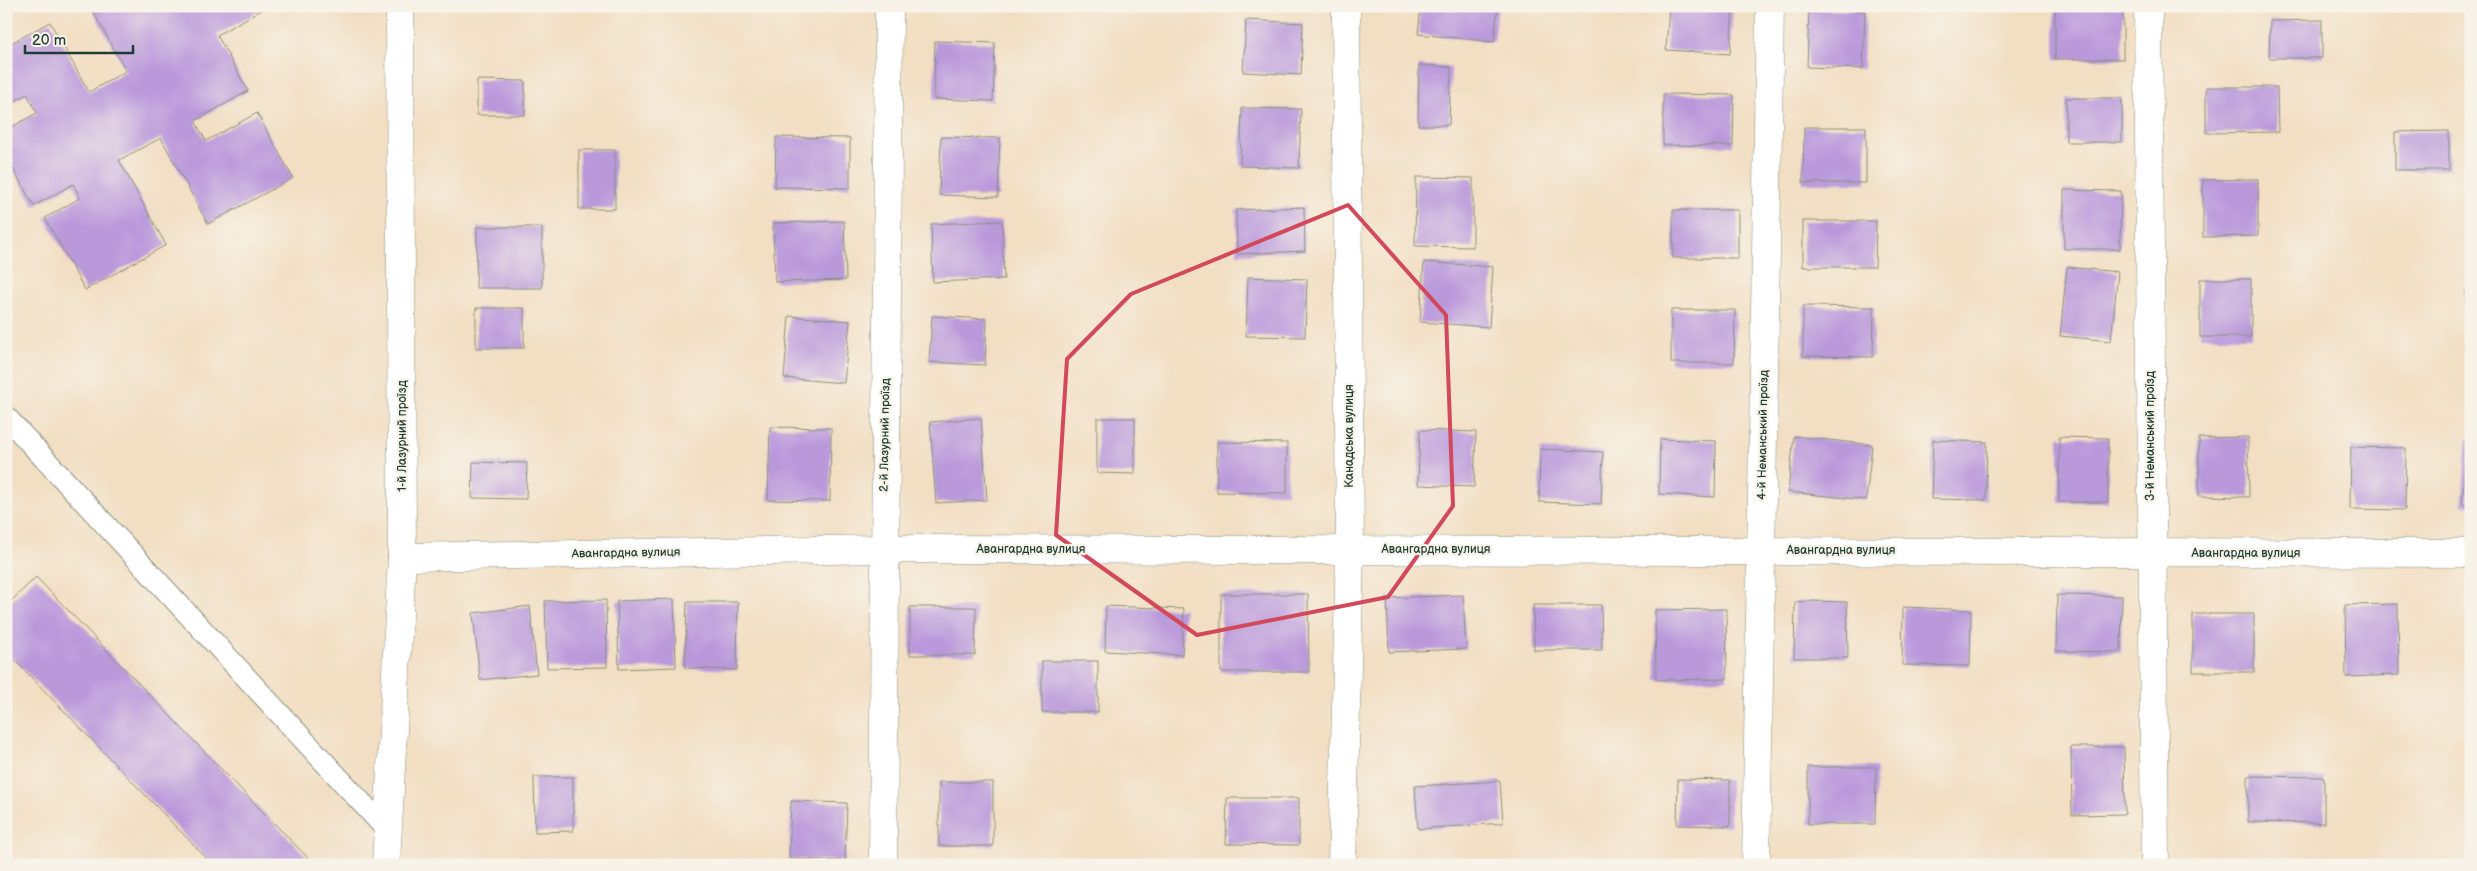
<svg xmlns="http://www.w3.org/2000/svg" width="2477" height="871" font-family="'Balsamiq Sans',sans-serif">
  <rect width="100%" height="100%" fill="#f7f3e8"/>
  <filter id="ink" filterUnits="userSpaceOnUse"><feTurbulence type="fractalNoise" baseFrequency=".02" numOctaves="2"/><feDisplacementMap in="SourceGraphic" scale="10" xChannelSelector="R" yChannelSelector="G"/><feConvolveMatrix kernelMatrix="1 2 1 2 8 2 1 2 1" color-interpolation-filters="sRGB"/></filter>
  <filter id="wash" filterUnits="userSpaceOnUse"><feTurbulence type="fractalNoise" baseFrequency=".0096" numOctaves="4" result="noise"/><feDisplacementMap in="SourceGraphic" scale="20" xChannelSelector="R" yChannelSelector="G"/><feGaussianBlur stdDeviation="1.12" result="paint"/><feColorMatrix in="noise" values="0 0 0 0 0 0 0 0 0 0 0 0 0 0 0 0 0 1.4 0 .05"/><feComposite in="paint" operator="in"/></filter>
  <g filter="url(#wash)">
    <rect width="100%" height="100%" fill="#f2dec2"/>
    <g id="blocks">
      <g fill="#ba99db">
        <path d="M90 6H268L217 35 248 91 195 121 206 141 257 113 293 178 208 224 161 138 119 160 166 245 85 290 45 218 80 198 73 184 34 206 6 157V130L37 113 27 94 6 106V46L50 22 89 92 126 71Z"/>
        <path d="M1421 6H1498L1494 42 1418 34Z"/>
        <path d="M1669 6H1733L1730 54 1666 50Z"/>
        <rect x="2055" y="6" width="68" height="53"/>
        <path d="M1809 9 1865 11 1863 69 1807 67Z"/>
        <path d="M1246 20 1303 23 1301 75 1243 72Z"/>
        <path d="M2322 20V58H2269L2270 21Z"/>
        <path d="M935 41 995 43 993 101 934 99Z"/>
        <path d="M1419 65 1451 67 1449 125H1418Z"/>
        <path d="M477 80 525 81V115H477Z"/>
        <path d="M2206 87H2277L2278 132 2206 133Z"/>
        <path d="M1663 94 1734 95 1733 146 1663 145Z"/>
        <rect x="2066" y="98" width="56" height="44"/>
        <path d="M1242 108 1301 109 1299 168 1240 166Z"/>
        <path d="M1804 127H1866V183H1803Z"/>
        <path d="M2449 131V170H2395V132Z"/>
        <path d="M776 137 850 138V188L775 187Z"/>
        <path d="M941 137 1000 138 998 197 939 195Z"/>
        <rect x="579" y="150" width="36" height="59"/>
        <path d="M1416 177 1473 178V247L1415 246Z"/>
        <path d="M2258 179V236L2203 237V180Z"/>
        <path d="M2064 190 2121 191 2120 249H2064Z"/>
        <path d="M1304 207 1305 251 1237 254 1236 210Z"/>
        <rect x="1673" y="210" width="65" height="48"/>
        <path d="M844 221 846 280 775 282 773 223Z"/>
        <path d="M1002 221 1004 279 933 282 931 224Z"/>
        <path d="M1803 221H1876L1875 267H1803Z"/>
        <path d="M477 227H542V288H476Z"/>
        <path d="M1424 262 1493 267 1489 327 1420 322Z"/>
        <path d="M2067 267 2118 272 2111 341 2060 336Z"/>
        <path d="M1248 277 1307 279 1305 337 1246 336Z"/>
        <rect x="2200" y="279" width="51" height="58"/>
        <path d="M2466 291H2471V348H2465Z"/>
        <path d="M1803 306 1874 307 1873 357 1803 356Z"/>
        <rect x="476" y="308" width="48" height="40"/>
        <path d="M1671 310H1735L1734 363H1671Z"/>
        <path d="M789 316 850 321 844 383 784 378Z"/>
        <path d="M932 316 987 319 985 365 929 362Z"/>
        <path d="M981 418 987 500 936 503 930 422Z"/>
        <path d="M1097 418H1135V474L1097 473Z"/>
        <path d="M770 427 831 428 830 501 768 500Z"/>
        <path d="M1420 430 1476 432 1474 487 1418 485Z"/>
        <path d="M1794 436 1872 445 1866 500 1788 492Z"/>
        <path d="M2059 437 2108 438V502H2059Z"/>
        <path d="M2248 437 2249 497 2199 496V438Z"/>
        <path d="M2467 438 2471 439V506L2462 505Z"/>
        <path d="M1660 439 1716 441 1715 497 1659 494Z"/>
        <path d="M1933 440 1987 442 1986 500 1931 499Z"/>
        <path d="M1217 442 1287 443V493L1217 492Z"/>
        <path d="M2351 447 2406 448 2405 510 2350 509Z"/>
        <path d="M1540 449 1603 452 1601 504 1539 502Z"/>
        <path d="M473 462 527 463 526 499 472 498Z"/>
        <path d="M36 577 227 775 312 862 309 865H213L6 651V606Z"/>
        <path d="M1221 594H1308L1309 672H1221Z"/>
        <path d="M1463 595 1466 649 1389 652 1387 598Z"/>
        <path d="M2057 595 2122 596 2121 652 2056 651Z"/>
        <path d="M674 599 676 667 619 669 617 601Z"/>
        <path d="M606 600 607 667 547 668 545 601Z"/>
        <path d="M1809 601 1847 602 1848 658H1794L1795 602Z"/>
        <path d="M687 602H738L737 670 685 668Z"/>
        <path d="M2398 604 2399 675 2346 677 2345 605Z"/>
        <path d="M1533 605H1601L1602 650H1534Z"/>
        <path d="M530 606 537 674 480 680 473 613Z"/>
        <path d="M1106 606 1184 609 1182 655 1105 651Z"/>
        <path d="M910 607H976L975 655H910Z"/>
        <path d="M1903 607 1971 610 1970 666 1902 665Z"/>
        <path d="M1726 609 1727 679 1656 680 1655 610Z"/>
        <rect x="2193" y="614" width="61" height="58"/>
        <rect x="1042" y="661" width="56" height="51"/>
        <path d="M2071 747H2124L2125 814 2072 815Z"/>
        <path d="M1808 767H1876L1875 824H1808Z"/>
        <path d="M2248 776 2324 777V823L2248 822Z"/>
        <path d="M534 777H573V831L535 832Z"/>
        <path d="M1678 779 1730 780V826L1677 825Z"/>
        <path d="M1500 781 1503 823 1418 829 1415 786Z"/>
        <rect x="939" y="782" width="54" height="64"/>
        <path d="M1227 798H1299V845L1226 844Z"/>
        <path d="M791 801 847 803 845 861 789 859Z"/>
      </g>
    </g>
  </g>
  <g filter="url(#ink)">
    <use href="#blocks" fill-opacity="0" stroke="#888e7b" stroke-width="1"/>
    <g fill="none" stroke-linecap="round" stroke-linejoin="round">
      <g stroke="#888e7b" stroke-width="23">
        <path id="service" d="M6 417 386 829"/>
      </g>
      <g stroke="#888e7b" stroke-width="29">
        <g id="minor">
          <path d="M2148 6 2155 865"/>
          <path d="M402 557 884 549 2471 553"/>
          <path d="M386 865 402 557 400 6"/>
          <path d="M883 865 889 6"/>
          <path d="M1342 865 1350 549 1346 6"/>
          <path d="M1756 865 1770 6"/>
        </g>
      </g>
      <use href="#service" stroke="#fff" stroke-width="21"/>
      <use href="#minor" stroke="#fff" stroke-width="28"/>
    </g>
  </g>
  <path fill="none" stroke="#d1495b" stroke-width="4" stroke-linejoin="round" d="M1348 205 1446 315 1453 506 1388 597 1197 635 1056 535 1067 359 1131 294Z"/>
  <g text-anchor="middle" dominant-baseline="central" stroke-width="4.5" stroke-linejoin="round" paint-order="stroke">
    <g font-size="12" fill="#1f3d34" stroke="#f7f3e8">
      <text transform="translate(885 435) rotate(-89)">2-й Лазурний проїзд</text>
      <text transform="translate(1763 435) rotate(-89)">4-й Неманський проїзд</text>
      <text transform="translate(402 436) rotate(-90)">1-й Лазурний проїзд</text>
      <text transform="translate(1349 436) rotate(-90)">Канадська вулиця</text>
      <text transform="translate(2150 436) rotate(-90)">3-й Неманський проїзд</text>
      <text x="1031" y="549">Авангардна вулиця</text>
      <text x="1436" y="549">Авангардна вулиця</text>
      <text x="1841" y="550">Авангардна вулиця</text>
      <text transform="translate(626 553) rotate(-1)">Авангардна вулиця</text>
      <text x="2246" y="553">Авангардна вулиця</text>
    </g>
  </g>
  <rect width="2477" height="871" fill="none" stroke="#f7f3e8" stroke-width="25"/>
  <path d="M25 45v8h108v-8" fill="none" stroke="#1f3d34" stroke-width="2.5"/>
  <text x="32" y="45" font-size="15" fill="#1f3d34" stroke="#f7f3e8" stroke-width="4" paint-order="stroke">20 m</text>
</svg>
